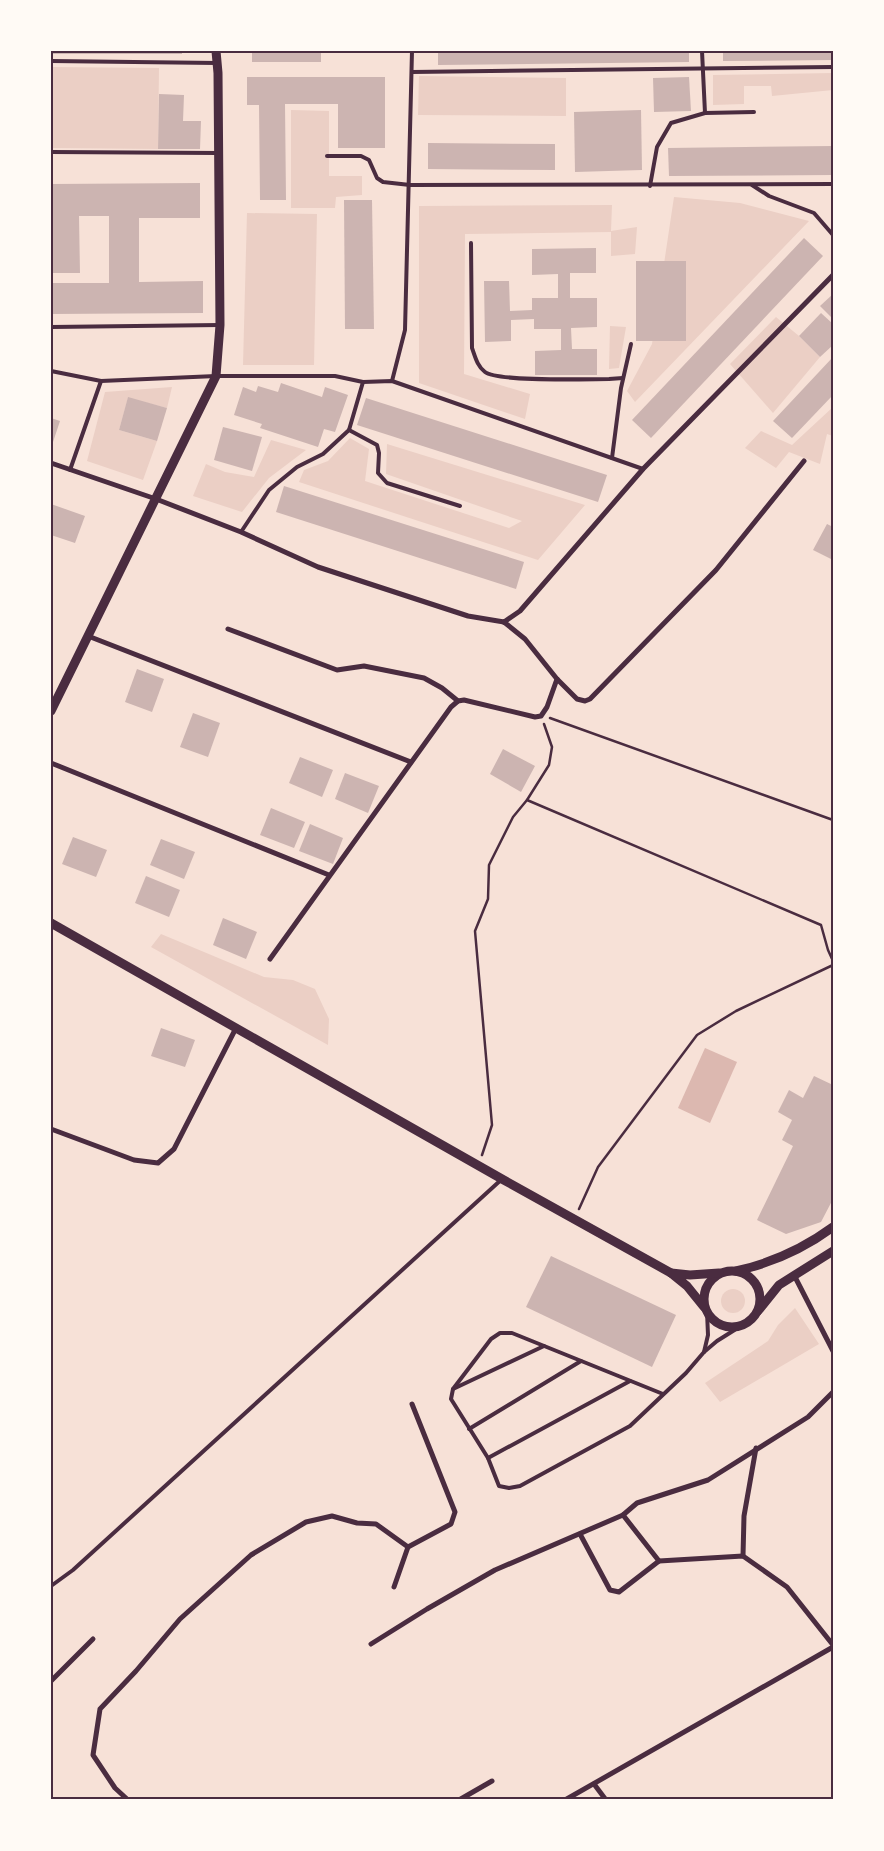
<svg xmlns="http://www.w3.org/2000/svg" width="884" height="1851" font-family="'IBM Plex Sans',sans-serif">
  <rect width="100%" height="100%" fill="#f7e1d7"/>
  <g fill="#ebcfc5">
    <path d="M51 67 159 68 158 149 51 148Z"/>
    <path d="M833 73V90L772 96 771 86H744V104L713 105V75Z"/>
    <path d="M419 76 566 78V116L418 115Z"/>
    <path d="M291 110 329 111V176H362V195L336 197 335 208H291Z"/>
    <path d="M674 197 740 203 809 221 635 402 627 391 652 344Z"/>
    <path d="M612 205 611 231 637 227 635 254 611 256V232L465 234 464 374 530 394 525 419 419 383V206Z"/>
    <path d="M247 213 317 214 314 365H243Z"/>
    <path d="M776 317 799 336 820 357 773 413 730 364Z"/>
    <path d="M610 326 626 327 619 368 609 369Z"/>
    <path d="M172 387 167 408 128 398 119 430 157 441 143 480 87 461 105 392Z"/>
    <path d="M833 407V436L827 434 820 464 789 452 776 468 745 448 761 431 792 445Z"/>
    <path d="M350 438 369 449 365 481 509 528 522 521 386 474 387 444 585 505 538 560 299 482 304 470 328 461Z"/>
    <path d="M271 440 306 450 269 478 242 512 193 496 206 464 225 472 254 477Z"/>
    <path d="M161 934 264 977 293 980 315 989 329 1019 328 1045 151 947Z"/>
    <circle cx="733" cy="1301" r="12"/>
    <path d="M795 1308 819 1344 720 1402 705 1383 768 1341 778 1325Z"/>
  </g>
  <path fill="#dcb8b0" d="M705 1048 737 1062 710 1123 678 1108Z"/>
  <g fill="#ccb4b1">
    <rect x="51" y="51" width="131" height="3"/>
    <rect x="252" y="51" width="69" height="11"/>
    <path d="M438 51H689V62L438 65Z"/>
    <path d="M723 51H833V60L723 61Z"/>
    <path d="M247 77H385V148H338V104H285L286 200H260L259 105H247Z"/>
    <path d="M689 77 691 111 654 112 653 78Z"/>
    <path d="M159 94 184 95 183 121H201L200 149H158Z"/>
    <path d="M641 110 642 170 575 172 574 112Z"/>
    <path d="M428 143 555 144V170L428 169Z"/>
    <path d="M833 146V175L669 176 668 148Z"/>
    <path d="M200 183V218H139V282L203 281V313L51 314V283H109V216H79L80 273H51V184Z"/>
    <path d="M344 200H372L374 329H345Z"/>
    <path d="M804 238 823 256 651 438 632 420Z"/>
    <path d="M596 248V273H570V298H597V327L571 328 572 349H597V375H535V351L561 350V329H534V319L511 320V341L485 342 484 281H509L510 311 532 310V298H558V274L532 275V249Z"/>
    <rect x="636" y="261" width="50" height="80"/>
    <path d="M833 294V319L820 306Z"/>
    <path d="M821 313 833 324V345L820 357 799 336Z"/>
    <path d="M833 357V395L792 438 773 421Z"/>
    <path d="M281 383 322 397 325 387 348 395 335 432 324 429 318 447 260 428 262 424 234 415 243 387 256 392 258 386 278 392Z"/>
    <path d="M128 397 167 408 157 441 119 430Z"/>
    <path d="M366 398 607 475 598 502 357 425Z"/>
    <path d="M51 418 60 421 52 445H51Z"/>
    <path d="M223 427 262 437 252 471 214 460Z"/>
    <path d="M284 486 524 562 516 589 276 512Z"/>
    <path d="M51 504 85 516 75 543 51 535Z"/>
    <path d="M827 524 833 527V560L813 550Z"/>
    <path d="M137 669 164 679 152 712 125 702Z"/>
    <path d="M193 713 220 723 208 757 180 747Z"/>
    <path d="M503 749 535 766 521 792 490 774Z"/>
    <path d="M300 757 333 770 322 797 289 783Z"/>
    <path d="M345 773 379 786 368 813 335 799Z"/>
    <path d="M271 808 305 822 294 848 260 835Z"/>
    <path d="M310 824 343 838 333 864 299 851Z"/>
    <path d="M73 837 107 850 96 877 62 864Z"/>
    <path d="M161 839 195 852 184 879 150 865Z"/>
    <path d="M146 876 180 890 169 917 135 903Z"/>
    <path d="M223 918 257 932 246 959 213 945Z"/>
    <path d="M161 1028 195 1040 185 1067 151 1056Z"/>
    <path d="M814 1076 833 1085V1199L821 1222 786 1234 757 1220 793 1146 782 1140 792 1120 778 1112 789 1090 803 1098Z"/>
    <path d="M551 1256 676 1315 652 1367 526 1307Z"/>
  </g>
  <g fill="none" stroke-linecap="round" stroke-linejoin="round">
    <g stroke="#4a2c40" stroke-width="2.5">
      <path d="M550 718 833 820"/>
      <path d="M527 800 821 925 828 950 833 961"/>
      <path d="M482 1155 492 1125 475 931 488 899 489 865 513 817 527 800 549 765 552 747 544 724"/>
      <path d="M579 1209 598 1167 697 1035 736 1011 833 965"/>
    </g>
    <g stroke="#4a2c40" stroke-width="4">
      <path d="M702 51 705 113"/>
      <path d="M51 61 217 63"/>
      <path d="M412 72 833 67"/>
      <path d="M51 152 218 153"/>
      <path d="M327 156H361L369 160 377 178 383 182 410 185 833 184"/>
      <path d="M752 185 769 196 814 213 833 235"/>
      <path d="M650 186 657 147 671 123 705 113 754 112"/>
      <path d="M471 243 472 348C475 356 477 366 485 372 498 382 588 379 609 379L623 378"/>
      <path d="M51 327 220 325"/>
      <path d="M51 371 101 381 216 376H335L363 382 392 381 643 469"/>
      <path d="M392 381 405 330 412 51"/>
      <path d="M349 430 363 382"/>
      <path d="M612 458 621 388 631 344"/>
      <path d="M70 470 101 381"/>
      <path d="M241 532 269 490 297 467 323 454 349 430 377 445 379 453 378 473 387 483 460 506"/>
      <path d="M704 1352 708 1335 707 1312"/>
      <path d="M453 1389 544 1346"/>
      <path d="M663 1394 512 1333H500L491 1339 453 1389 451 1399 488 1458 499 1486 509 1488 520 1486 630 1426 686 1373 704 1352 717 1341 744 1324"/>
      <path d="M469 1429 581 1361"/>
      <path d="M488 1458 630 1381"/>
      <path d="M51 1586 73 1570 502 1179"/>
    </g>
    <g stroke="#4a2c40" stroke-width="5">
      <path d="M51 463 156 499 241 532 318 567 468 616 504 622"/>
      <path d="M504 622 520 611 643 469 833 275"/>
      <path d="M504 622 525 639 557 679 577 699 585 701 590 699 716 570 804 461"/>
      <path d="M228 629 337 670 364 666 424 678 442 688 458 701"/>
      <path d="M88 636 411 762"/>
      <path d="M51 763 329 875"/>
      <path d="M270 959 451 707 458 701 464 700 535 717 541 716 547 707 557 679"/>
      <path d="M51 1129 134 1160 158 1163 174 1149 236 1028"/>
      <path d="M794 1275 833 1351"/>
      <path d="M623 1515 659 1561"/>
      <path d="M580 1534 610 1590 619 1592 659 1561 743 1556 787 1587 833 1645"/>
      <path d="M408 1547 451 1524 455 1512 412 1404"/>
      <path d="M743 1556 744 1516 756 1448"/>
      <path d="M371 1644 427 1609 495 1570 623 1515 637 1503 708 1480 808 1417 833 1392"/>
      <path d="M51 1681 93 1639"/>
      <path d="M594 1784 606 1800"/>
      <path d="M128 1800 115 1788 93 1755 100 1709 136 1671 180 1619 251 1555 306 1522 332 1516 357 1523 376 1524 408 1547 394 1587"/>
      <path d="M459 1800 492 1781"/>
      <path d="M565 1800 833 1647"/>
    </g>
    <g stroke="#4a2c40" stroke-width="9">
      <path d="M51 711 216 376 220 325 218 73 216 51"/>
      <path d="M51 923 502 1179 671 1273"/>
      <path d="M736 1271C772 1263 803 1249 833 1227"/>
      <circle cx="732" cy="1299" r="28"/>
      <path d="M704 1307 687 1286 671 1273 690 1275 719 1273"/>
      <path d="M758 1311 779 1285 833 1251"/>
    </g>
  </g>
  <rect width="884" height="1851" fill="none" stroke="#fffaf5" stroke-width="105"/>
  <rect x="52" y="52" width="780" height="1746" fill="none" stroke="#4a2c40" stroke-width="2"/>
</svg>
